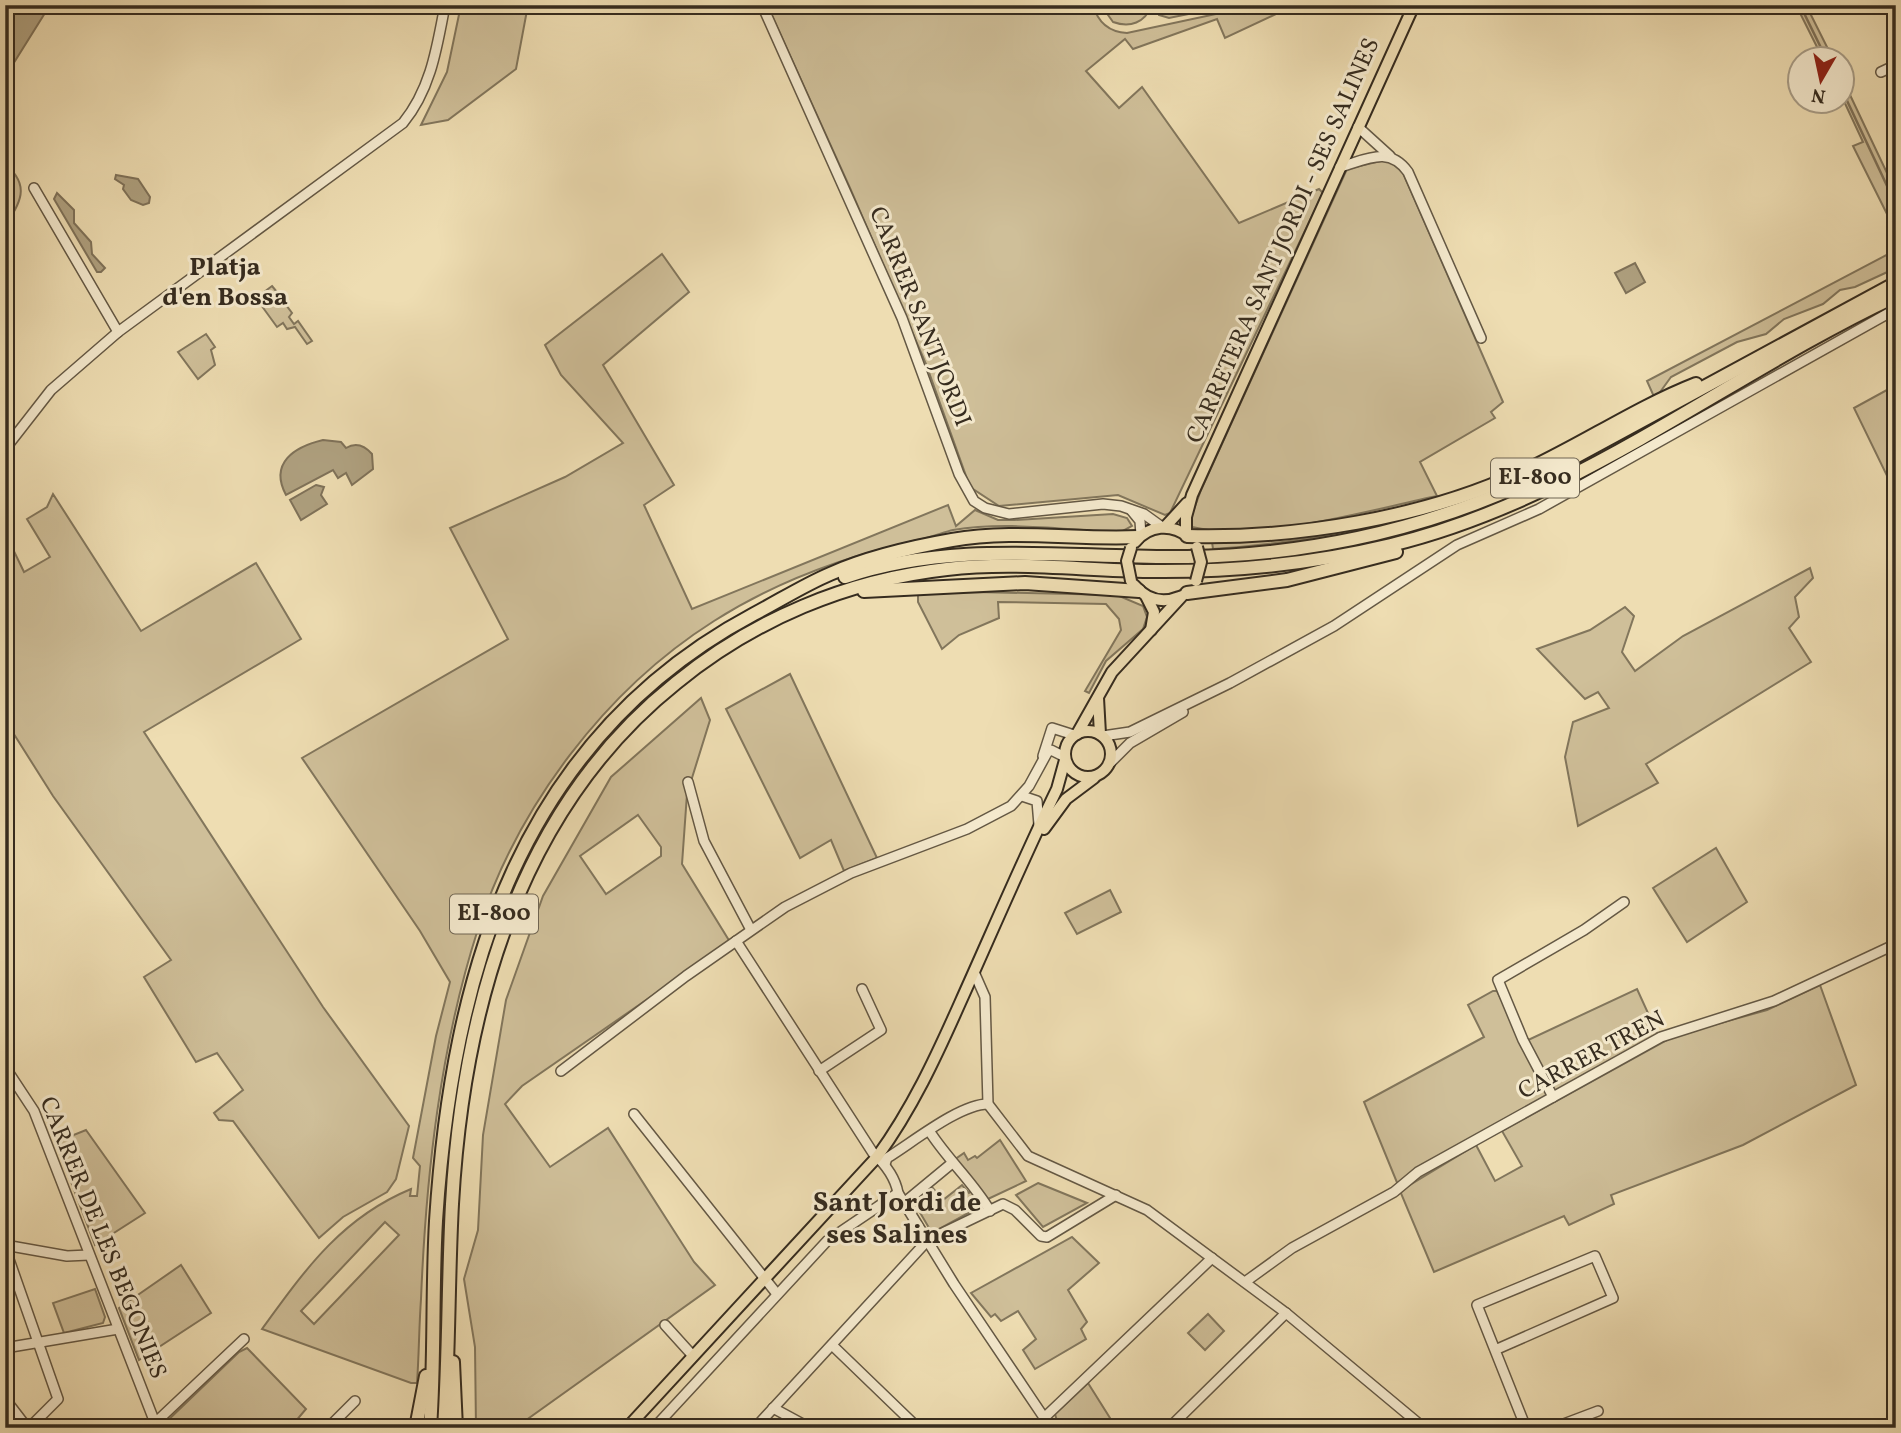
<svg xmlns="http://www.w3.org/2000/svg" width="1901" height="1433" font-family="Vollkorn,serif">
  <rect width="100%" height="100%" fill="#eeddb2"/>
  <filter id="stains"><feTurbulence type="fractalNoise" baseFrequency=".00286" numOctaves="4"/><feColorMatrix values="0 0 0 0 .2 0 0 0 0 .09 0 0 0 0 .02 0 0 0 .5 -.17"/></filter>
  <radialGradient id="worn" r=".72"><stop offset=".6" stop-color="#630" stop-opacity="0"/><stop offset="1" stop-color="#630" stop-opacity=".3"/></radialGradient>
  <g fill="#cfbf99" stroke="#82765c" stroke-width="2" fill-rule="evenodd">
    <path d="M461 5H528L516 69 448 120 421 125 447 72Z"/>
    <path d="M767 5H1093C1098 23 1109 32 1127 33L1258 5H1295L1225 38 1217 19 1133 49 1125 39 1086 71 1119 108 1142 87 1239 223 1319 189 1323 193 1170 513 1165 515 1118 495 999 506 970 487 926 364 850 188Z"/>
    <path d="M1101 5H1152C1145 23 1130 28 1113 22Z"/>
    <path d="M1159 5H1233L1169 18 1159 15Z"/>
    <path d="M1796 5H1806L1833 59H1823Z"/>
    <path d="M1842 78 1896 192V232L1853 146 1863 142 1842 97Z"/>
    <path d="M1389 159 1403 173 1503 402 1491 412 1495 418 1420 462 1437 496C1369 510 1259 543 1192 527L1190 520 1201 490 1347 169Z"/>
    <path d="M6 165C31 186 20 203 5 226Z"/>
    <path d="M1896 250V268L1855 287 1840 290 1823 304 1784 319 1766 334 1737 342 1671 377 1655 399 1647 381Z"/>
    <path d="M662 254 689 292 603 365 674 485 644 505 692 609 948 505 956 526 975 510 998 520H1014L1113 514 1127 518 1132 526 1121 532C1063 530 1007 521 953 530 944 532 929 538 917 540 847 556 775 582 714 621 605 690 517 807 478 929 440 1047 426 1176 421 1299 419 1327 419 1355 417 1383H411L262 1329C305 1270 341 1218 411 1189L410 1196H417L420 1166 413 1158 436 1036 450 982 420 931 302 758 508 639 450 528 565 477 623 443 561 375 545 345ZM385 1222 399 1235 314 1324 301 1311Z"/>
    <path d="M272 286 277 292 274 296 279 302 283 301 292 313 289 317 294 324 298 321 312 341 307 344 295 327 287 329 283 323 277 327 256 298Z"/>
    <path d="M206 334 215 347 211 350 215 365 198 379 178 352Z"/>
    <path d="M1896 385V479L1890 482 1854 408Z"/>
    <path d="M1496 488C1403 523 1311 543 1213 549L1212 542 1254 539Z"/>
    <path d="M53 494 141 631 256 563 301 639 144 732 323 1007 409 1126 396 1179 387 1192 343 1217 319 1238 233 1121 219 1120 214 1113 243 1090 217 1053 196 1062 144 977 171 960 53 796 5 720V545L10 543 24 572 50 557 27 519 47 507Z"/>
    <path d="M1810 568 1813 578 1795 597 1799 617 1789 628 1811 662 1646 764 1658 783 1578 826 1565 757 1573 722 1609 708 1598 692 1585 699 1537 649 1590 630 1625 607 1634 616 1622 652 1635 671 1683 636Z"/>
    <path d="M976 592 1117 595 1143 606 1147 617 1143 629 1106 661 1089 693 1085 691 1121 630 1119 619 1106 604 998 602 999 618 959 635 942 649 918 602V593Z"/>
    <path d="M790 674 877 858 844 871 831 840 800 858 726 709Z"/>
    <path d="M701 698 710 720 687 794 682 864 730 942 522 1086 505 1104 550 1167 608 1128 694 1262 715 1285 515 1428H476L475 1347 464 1279 478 1230 483 1135 506 1000 543 896 611 777ZM638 815 661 847V856L606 894 580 856Z"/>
    <path d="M1716 848 1747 902 1687 942 1653 888Z"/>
    <path d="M1110 890 1121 912 1077 934 1065 913Z"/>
    <path d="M1820 985 1856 1085 1743 1145 1611 1195 1614 1204 1569 1225 1564 1216 1434 1272 1400 1191 1476 1145 1495 1181 1522 1166 1502 1131 1674 1036 1767 1010Z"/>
    <path d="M1637 989 1658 1035 1554 1092 1526 1041Z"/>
    <path d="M1493 991H1497L1548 1095 1398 1185 1364 1102 1484 1037 1468 1005Z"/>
    <path d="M86 1130 145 1213 95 1245 56 1142Z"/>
    <path d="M1000 1140 1026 1181 988 1199C976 1187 965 1173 954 1160L964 1153 968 1160 975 1156 977 1158Z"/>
    <path d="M939 1180 931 1186 943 1200 962 1185 969 1193 973 1190 983 1205 932 1233 912 1199Z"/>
    <path d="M1038 1183 1087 1203 1043 1227 1016 1195Z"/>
    <path d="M1072 1237 1099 1263 1068 1290 1087 1322 1081 1329 1086 1339 1035 1369 1023 1350 1036 1339 1018 1311 1001 1321 995 1314 991 1317 971 1293Z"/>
    <path d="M181 1265 211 1313 139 1360 119 1308Z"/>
    <path d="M95 1289 105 1317 103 1323 64 1333 53 1303Z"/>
    <path d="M1208 1314 1224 1331 1205 1350 1188 1333Z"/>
    <path d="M247 1348 306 1409 290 1428H166L164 1424 239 1352Z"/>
    <path d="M1088 1383 1110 1418 1103 1428H1059L1055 1414Z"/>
  </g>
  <g fill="#afa180" stroke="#7f7259" stroke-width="2">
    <path d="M5 5H50L5 77Z"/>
    <path d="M116 175 138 179 150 197 149 203 143 205 131 200 123 189 124 185 115 179Z"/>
    <path d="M57 193 74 210V223L91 242 92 254 105 268 101 272H97L54 199Z"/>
    <path d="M1635 263 1645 282 1626 293 1615 273Z"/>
    <path d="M323 440 341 442 346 448C356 442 365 446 372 454L373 469 352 485 346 473 338 478 333 470 286 495C269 463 294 447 323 440Z"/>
    <path d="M316 485 324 487 321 495 327 504 301 520 290 500Z"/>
  </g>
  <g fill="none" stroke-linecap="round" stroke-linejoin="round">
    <g stroke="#7f7259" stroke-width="2.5">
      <path d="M1800 5 1827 60"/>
      <path d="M1842 90 1896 205"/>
    </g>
    <g stroke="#645844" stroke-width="12">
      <g id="minor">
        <path d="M762 5 902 318 959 474 974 501 985 508 1009 514 1103 504 1121 506 1144 514 1162 527"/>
        <path d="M1881 72 1896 65"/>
        <path d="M1358 127 1390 156"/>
        <path d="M1340 167C1368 159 1389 146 1408 172L1481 338"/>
        <path d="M34 188 118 332"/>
        <path d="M5 449 51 390 118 332 403 123C431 89 437 47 445 5"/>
        <path d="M1131 510 1140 521 1141 535"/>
        <path d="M1103 736 1130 732 1230 683 1334 626 1457 545 1539 509 1896 309"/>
        <path d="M1043 756 1052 728 1074 735"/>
        <path d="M1111 762 1130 743 1183 712"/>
        <path d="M688 782 704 841 751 930"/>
        <path d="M1022 796 1037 801 1039 825"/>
        <path d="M736 941 873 1153C885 1164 895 1176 898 1193L954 1284 1051 1428"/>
        <path d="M974 972 985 997 988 1104 1028 1156 1147 1210 1286 1313 1424 1428"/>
        <path d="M5 1067 34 1111 157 1428"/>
        <path d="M561 1071 686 976 785 907 851 873 967 829 1011 806 1029 786 1047 753 1051 750 1065 757"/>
        <path d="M819 1071 881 1030 862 989"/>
        <path d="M1553 1097 1523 1040 1498 980 1584 930 1624 902"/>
        <path d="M634 1114 777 1294"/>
        <path d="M930 1132C948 1160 974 1183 990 1211"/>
        <path d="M885 1164 887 1158C913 1142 960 1104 988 1104"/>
        <path d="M905 1202 951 1164"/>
        <path d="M5 1245 67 1256 89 1255"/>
        <path d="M5 1248 58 1399 33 1424 25 1425 5 1399"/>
        <path d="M1245 1282 1292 1248 1394 1192 1418 1172 1661 1037 1774 1001 1896 944"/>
        <path d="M665 1325 693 1356"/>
        <path d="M832 1345 918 1428"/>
        <path d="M5 1348 118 1329"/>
        <path d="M1495 1350 1613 1298 1595 1256 1477 1305 1526 1428"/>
        <path d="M773 1408 810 1428"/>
        <path d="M1045 1417 1212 1258"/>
        <path d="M155 1423 244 1339"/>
        <path d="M328 1428 355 1401"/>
        <path d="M654 1428 827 1241 898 1193"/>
        <path d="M755 1428 928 1240 1003 1204 1015 1210 1041 1236 1047 1237 1116 1195"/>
        <path d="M1169 1428 1286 1313"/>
        <path d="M1553 1428 1598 1411"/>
      </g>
    </g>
    <g stroke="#362c1f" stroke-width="14">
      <g id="major">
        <path d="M1165 527 1187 503"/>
        <path d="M1186 535V517L1192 495 1414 5"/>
        <path d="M1135 542C1149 525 1171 523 1189 537"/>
        <path d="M1134 585C1146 599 1162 604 1179 597"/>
        <path d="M1146 596 1154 612 1151 630"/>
        <path d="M1098 698 1100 734"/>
        <circle cx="1088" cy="754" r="23"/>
        <path d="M1077 734 1112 672 1182 596"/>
        <path d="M1044 829 1066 799 1094 778"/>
        <path d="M627 1428 877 1157C912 1109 936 1057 960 1003 992 932 1023 859 1057 789L1065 760"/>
      </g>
    </g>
    <g stroke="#362c1f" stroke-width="16">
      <g id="highway">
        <path d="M1187 536C1295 539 1423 518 1520 473 1580 446 1635 408 1696 384"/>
        <path d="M845 577C957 539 1071 559 1187 557 1309 555 1429 529 1540 476L1896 283"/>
        <path d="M864 591 1025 583 1139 591"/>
        <path d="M1187 593 1287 580 1396 552"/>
        <path d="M453 1362 456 1428"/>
        <path d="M416 1428 426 1376"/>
        <path d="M430 1428C435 1359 432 1290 436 1221 452 973 519 739 754 614 779 601 804 585 830 574 868 557 912 547 952 540 1014 529 1076 540 1138 537"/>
        <path d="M444 1428C449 1353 448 1279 452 1204 463 1010 518 809 676 683 753 620 847 580 947 569 1014 561 1081 570 1149 571 1230 572 1312 564 1391 545 1577 500 1726 376 1896 296"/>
      </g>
    </g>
    <use href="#minor" stroke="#f4e9cd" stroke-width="9"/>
    <use href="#major" stroke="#eeddb2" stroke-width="10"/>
    <use href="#highway" stroke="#eeddb2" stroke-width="12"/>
    <g stroke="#362c1f" stroke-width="14" stroke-linecap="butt">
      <g id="major-bridge">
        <path d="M1131 548 1127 561 1131 581"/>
        <path d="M1196 581 1201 562 1197 547"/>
      </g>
    </g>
    <use href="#major-bridge" stroke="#eeddb2" stroke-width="10"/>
  </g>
  <g text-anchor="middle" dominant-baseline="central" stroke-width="6" stroke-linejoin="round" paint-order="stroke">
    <g fill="#f4e9cd" stroke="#6f6553" stroke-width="2">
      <rect x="1491" y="458.5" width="88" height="39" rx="5"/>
      <rect x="450" y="894.5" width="88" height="39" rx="5"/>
    </g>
    <g font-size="23" font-weight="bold" fill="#362c1f">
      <text x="1535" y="478">EI-800</text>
      <text x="494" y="914">EI-800</text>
    </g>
    <g font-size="24" fill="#362c1f" stroke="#f4e9cd">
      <text transform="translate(1284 241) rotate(-66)">CARRETERA SANT JORDI - SES SALINES</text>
      <text transform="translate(919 317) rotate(68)">CARRER SANT JORDI</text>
      <text transform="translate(1592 1056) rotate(-28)">CARRER TREN</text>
      <text transform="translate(102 1238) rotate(68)">CARRER DE LES BEGONIES</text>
    </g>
    <g font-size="26" font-weight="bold" fill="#362c1f" stroke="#f4e9cd">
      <text x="225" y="268">Platja<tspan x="225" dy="30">d'en Bossa</tspan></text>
    </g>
    <g font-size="28" font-weight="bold" fill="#362c1f" stroke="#f4e9cd">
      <text x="897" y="1203">Sant Jordi de<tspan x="897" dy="32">ses Salines</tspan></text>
    </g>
  </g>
  <rect width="1901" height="1433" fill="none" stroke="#eeddb2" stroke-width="28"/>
  <rect x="7" y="7" width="1887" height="1419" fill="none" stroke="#362c1f" stroke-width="3.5"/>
  <rect x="14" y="14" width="1873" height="1405" fill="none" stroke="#362c1f" stroke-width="2"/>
  <g transform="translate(1821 80) rotate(189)"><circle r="33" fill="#f4e9cd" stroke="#a89d87" stroke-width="2"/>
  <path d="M0-5L12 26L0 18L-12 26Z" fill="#8f2418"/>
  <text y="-10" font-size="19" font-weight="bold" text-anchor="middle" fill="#362c1f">N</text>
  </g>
  <rect width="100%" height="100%" filter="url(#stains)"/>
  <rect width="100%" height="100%" fill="url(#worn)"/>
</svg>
